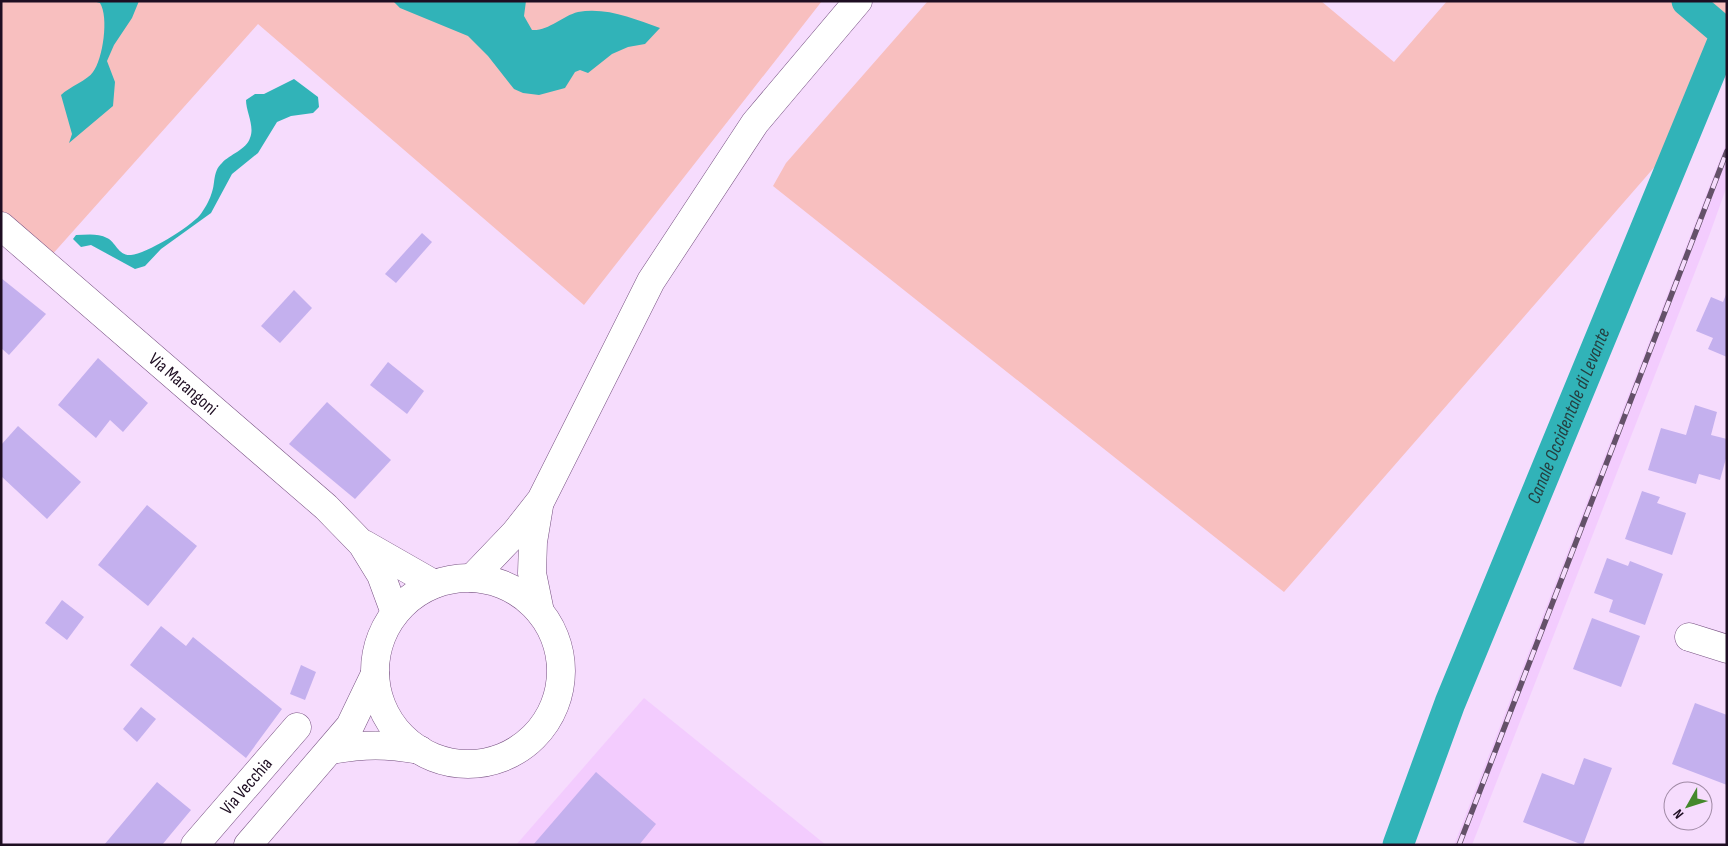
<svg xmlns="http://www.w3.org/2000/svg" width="1728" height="846" font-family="'Sofia Sans Condensed',sans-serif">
  <rect width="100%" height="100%" fill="#f6dcfd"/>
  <g fill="#f3ccfe">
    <path d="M1727 141V186L1709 236 1472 845H1454Z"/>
    <path d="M644 698 826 845H516Z"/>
  </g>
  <g fill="#f8bfbf">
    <path d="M1 1H822L584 305 258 24 50 257 1 212Z"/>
    <path d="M928 1H1321L1394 62 1447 1H1727V44L1699 116 1284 592 773 186 786 163Z"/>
  </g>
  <g fill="#31b3b8">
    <path d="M93 1H139L132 18 114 45 107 61 115 82 113 106 69 143 72 134 61 95C69 87 88 80 93 72 103 59 109 17 100 3Z"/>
    <path d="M393 1H526L524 16 532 30C549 31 562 16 578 12 607 7 634 19 660 28L645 44 628 47 612 54 588 73 580 70 575 72 565 88 539 95 523 93 514 89 488 56 468 36 400 8Z"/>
    <path d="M294 79 318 97 319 107 313 113 291 116 277 122 258 153 232 174 211 213 161 249 145 266 135 269 91 245 81 247 73 239 76 235C86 235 98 233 107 238 116 242 118 256 131 255 146 254 190 227 200 215 204 210 209 201 211 195 216 184 212 172 222 163 230 154 246 150 250 138 255 126 246 112 246 100L255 94H264Z"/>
  </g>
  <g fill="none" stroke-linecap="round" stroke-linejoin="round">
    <path stroke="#31b3b8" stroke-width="31" id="s1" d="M1398 845 1450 703 1726 34 1687 1"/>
  </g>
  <g fill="#c4b0ee">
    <path d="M422 233 432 242 396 283 385 274Z"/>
    <path d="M1 278 46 314 9 355 1 348Z"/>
    <path d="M294 290 312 308 280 343 261 326Z"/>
    <path d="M1727 292V357L1708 349 1713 338 1696 331 1711 297 1723 302Z"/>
    <path d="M98 358 148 403 123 432 110 420 96 438 58 405Z"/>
    <path d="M388 362 424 391 407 414 370 385Z"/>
    <path d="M327 402 391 460 355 499 289 444Z"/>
    <path d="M1695 405 1717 412 1711 435 1727 439V455L1720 480 1699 474 1696 484 1648 470 1661 428 1686 435Z"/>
    <path d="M18 426 81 482 47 519 1 476V445Z"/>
    <path d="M1642 491 1660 497 1657 503 1686 513 1672 555 1625 539Z"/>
    <path d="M147 505 197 546 148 606 98 565Z"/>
    <path d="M1607 558 1628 566 1630 561 1663 574 1645 625 1609 612 1613 600 1594 593Z"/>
    <path d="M62 600 84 617 67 640 45 623Z"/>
    <path d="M1592 618 1640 636 1621 687 1573 669Z"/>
    <path d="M161 626 186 646 193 637 282 709 246 758 130 665Z"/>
    <path d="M301 665 316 672 305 700 290 694Z"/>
    <path d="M1695 703 1727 715V785L1672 764Z"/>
    <path d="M141 707 156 719 137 742 123 729Z"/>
    <path d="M1584 758 1612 768 1583 845 1523 822 1542 773 1574 785Z"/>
    <path d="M596 772 656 824 639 845H533Z"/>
    <path d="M157 782 191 810 171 834 162 845H104Z"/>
  </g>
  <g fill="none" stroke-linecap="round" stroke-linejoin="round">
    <g stroke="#775182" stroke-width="29">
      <g id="street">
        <path id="s2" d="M1 226 326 507 362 544 381 575 395 613"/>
        <path d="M364 544 434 584"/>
        <path d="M1689 637 1727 649"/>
        <path id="s3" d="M195 845 297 727"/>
      </g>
    </g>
    <g stroke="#775182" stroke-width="29">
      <g id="secondary">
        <path d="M539 506 533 542 532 573 540 612"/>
        <path d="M472 578 515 533 541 500 651 281 755 123 858 1"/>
        <circle cx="468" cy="671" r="93"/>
        <path d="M331 750C365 744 386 744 420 750"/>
        <path d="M248 845 350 726 375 674"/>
      </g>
    </g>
    <use href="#street" stroke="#fff" stroke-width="28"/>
    <use href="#secondary" stroke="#fff" stroke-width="28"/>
    <g stroke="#645169" stroke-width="5.5">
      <path id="rail" d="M1459 845 1727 151"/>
    </g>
    <use href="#rail" stroke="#f6dcfd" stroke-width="4" stroke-dasharray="11" stroke-linecap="butt"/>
  </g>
  <g text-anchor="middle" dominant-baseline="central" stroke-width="5" stroke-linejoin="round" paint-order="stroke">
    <g font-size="18" fill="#1e0e22" stroke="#f6dcfd">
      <text stroke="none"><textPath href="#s2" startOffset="241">Via Marangoni</textPath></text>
      <text stroke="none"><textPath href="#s3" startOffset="78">Via Vecchia</textPath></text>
    </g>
    <g font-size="19" font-style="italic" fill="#254041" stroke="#f6dcfd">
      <text stroke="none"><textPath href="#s1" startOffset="462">Canale Occidentale di Levante</textPath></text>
    </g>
  </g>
  <rect width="1728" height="846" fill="none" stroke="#1e0e22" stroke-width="5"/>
  <g transform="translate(1688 806) rotate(231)"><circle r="24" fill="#f6dcfd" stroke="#a08aa5"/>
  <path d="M0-4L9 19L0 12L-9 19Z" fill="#44882c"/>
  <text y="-8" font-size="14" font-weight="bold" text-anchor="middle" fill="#1e0e22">N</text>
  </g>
</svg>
